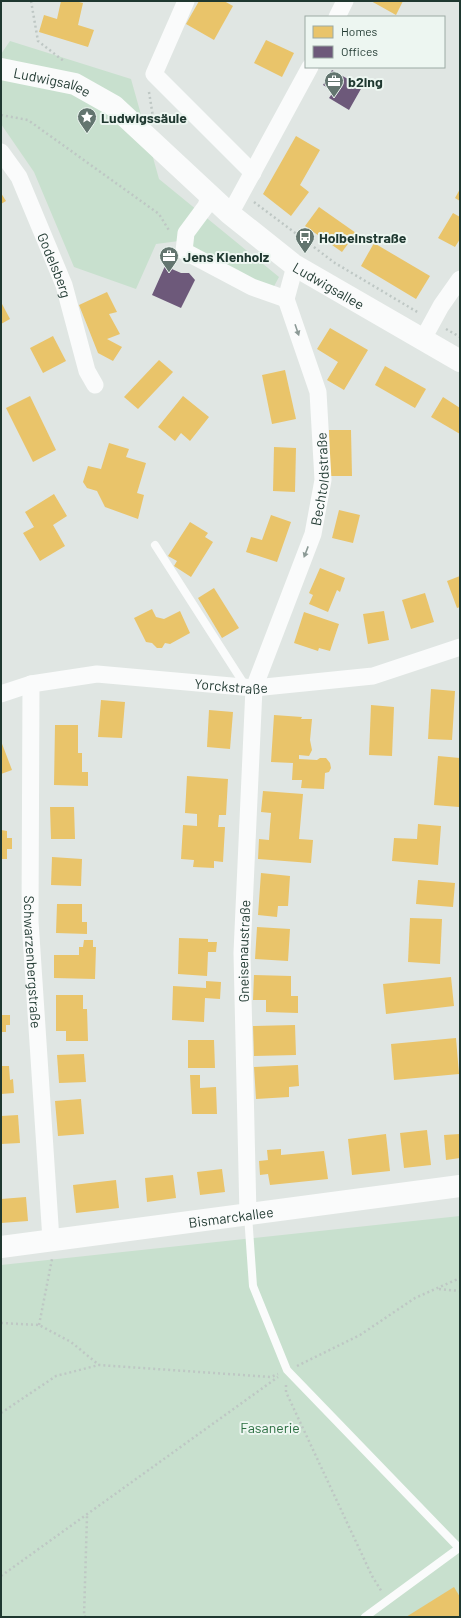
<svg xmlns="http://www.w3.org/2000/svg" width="461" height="1618" font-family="Barlow,sans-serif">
  <rect width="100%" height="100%" fill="#e0e6e3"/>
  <g fill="#c8e0ce">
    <path d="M10 41 131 79 159 179 279 277 272 290 179 241 156 244 136 289 74 267 34 172 1 124V54Z"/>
    <path d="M460 1216V1617H1V1265Z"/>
  </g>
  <g fill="#e9c46a">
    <path d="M61 1H75L83 3 78 25 94 30 88 47 39 32 44 15 57 19Z"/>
    <path d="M199 1H224L233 6 214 40 186 24Z"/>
    <path d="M371 1H403L396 15Z"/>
    <path d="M266 40 294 53 282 77 254 63Z"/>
    <path d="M296 136 320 150 300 185 309 192 291 216 263 194Z"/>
    <path d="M460 189V201L455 198Z"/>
    <path d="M1 193 6 201 1 204Z"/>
    <path d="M319 207 356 233 342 252 305 226Z"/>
    <path d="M453 213 460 217V239L455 247 438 238Z"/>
    <path d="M374 243 430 276 416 299 361 266Z"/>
    <path d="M107 292 117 312 109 314 120 334 107 339 122 347 113 361 98 353 79 305Z"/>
    <path d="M1 302 10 319 1 324Z"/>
    <path d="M330 328 368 350 344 390 327 380 338 362 317 349Z"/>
    <path d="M53 336 66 361 43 373 30 348Z"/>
    <path d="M159 360 173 372 138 409 124 397Z"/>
    <path d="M385 366 426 389 415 408 375 385Z"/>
    <path d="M285 370 296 419 272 424 262 375Z"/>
    <path d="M30 396 56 450 33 462 6 408Z"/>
    <path d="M183 396 209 417 190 441 181 433 175 441 158 427Z"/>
    <path d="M443 397 460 408V434L431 417Z"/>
    <path d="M329 430H351L352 476H330Z"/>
    <path d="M109 443 129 449 126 457 146 463 137 493 144 495 138 519 105 507 97 491 87 488 83 482 88 466 101 469Z"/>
    <path d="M274 447 296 448 295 492 273 491Z"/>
    <path d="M54 494 67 516 53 525 65 546 40 561 23 533 34 527 25 512Z"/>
    <path d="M339 510 360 515 353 543 332 538Z"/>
    <path d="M271 515 291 522 277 562 246 552 251 537 262 540Z"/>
    <path d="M190 522 208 533 205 537 213 542 191 577 174 566 177 561 168 556Z"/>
    <path d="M320 568 345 578 340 592 337 590 328 612 309 604 313 595 309 593Z"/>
    <path d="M460 576V607L457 608 447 581Z"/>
    <path d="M214 588 239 628 222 638 198 598Z"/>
    <path d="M425 593 434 622 411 629 402 600Z"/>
    <path d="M152 609 156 617 164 619 180 611 190 633 170 644 165 643 162 648H157L152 643 146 642 134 618Z"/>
    <path d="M384 611 389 640 368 644 363 614Z"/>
    <path d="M304 612 339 624 330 651 319 648 318 651 294 643Z"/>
    <path d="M431 689 455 691 452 740 428 739Z"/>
    <path d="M101 700 125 702 122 738 98 737Z"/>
    <path d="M371 705 394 707 392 756 369 755Z"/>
    <path d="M209 710 233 712 230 749 207 747Z"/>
    <path d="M274 715 302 717 301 719H312L310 740 312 750 309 756 299 755V759L317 760 320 758H326L330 763 331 768 329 772 325 773 324 789 301 788 302 780H292L293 763 271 762Z"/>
    <path d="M55 725H78V753H82V772H88V786L54 785Z"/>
    <path d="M1 741 12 770 1 774Z"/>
    <path d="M438 756 460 758 459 807 434 805Z"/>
    <path d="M187 776 228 779 226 815H219L218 827H225L223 862 214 861V868L193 867 194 860 181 859 183 825 197 826V814L185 813Z"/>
    <path d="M263 791 303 794 299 839 313 840 311 863 258 859 259 839 269 840 270 825 271 813 261 812Z"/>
    <path d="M50 807H74L75 839H51Z"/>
    <path d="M418 824 441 826 438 865 392 861 394 838 417 839Z"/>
    <path d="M1 830 7 831V838H12V849H7V859H1Z"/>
    <path d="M52 857 82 859 81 886 51 885Z"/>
    <path d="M261 873 290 876 288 906H278L277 917 258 915Z"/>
    <path d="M418 880 455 883 453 907 416 904Z"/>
    <path d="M57 904H82V922H87V934L56 933Z"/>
    <path d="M410 918 442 919 440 964 408 962Z"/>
    <path d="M257 927 290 929 288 961 255 959Z"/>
    <path d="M179 938 208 939V942H217L216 952H208L207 976 178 974Z"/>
    <path d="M84 940H93V947H96L95 979 54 978V955H79V947H83Z"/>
    <path d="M254 975 291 976V996H298V1013L266 1012V1000H253Z"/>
    <path d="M451 977 454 1006 386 1014 383 984Z"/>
    <path d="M206 981 221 982 220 999 205 998 204 1022 172 1020 173 986 206 988Z"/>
    <path d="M56 995H83V1009H87L88 1041H66V1031H56Z"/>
    <path d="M1 1015H10V1025H6V1032H1Z"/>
    <path d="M295 1025 296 1055 254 1056 253 1026Z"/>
    <path d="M456 1038 459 1074 394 1080 391 1044Z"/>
    <path d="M188 1040H214L215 1068H188Z"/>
    <path d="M84 1054 86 1082 59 1083 57 1055Z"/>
    <path d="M298 1065 299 1086 289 1087V1097L256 1099 254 1067Z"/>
    <path d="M1 1066H9L10 1080 13 1079 14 1093 1 1094Z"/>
    <path d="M190 1075H200V1088L216 1087 217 1114H192Z"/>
    <path d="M81 1099 84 1134 58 1136 55 1101Z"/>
    <path d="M18 1115 20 1143 1 1144V1116Z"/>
    <path d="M427 1130 431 1165 404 1168 400 1133Z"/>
    <path d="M386 1134 390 1171 352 1175 348 1139Z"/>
    <path d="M460 1134V1158L446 1160 444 1135Z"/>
    <path d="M281 1149V1155L324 1151 328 1179 270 1185 268 1174 260 1175 259 1161 268 1160 267 1150Z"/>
    <path d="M222 1169 225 1192 200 1195 197 1172Z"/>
    <path d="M173 1175 176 1198 147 1202 145 1178Z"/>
    <path d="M116 1180 119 1208 76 1213 73 1185Z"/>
    <path d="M26 1197 28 1221 1 1223V1199Z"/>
    <path d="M454 1587 460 1597V1617H406Z"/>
  </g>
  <g fill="#6d597a">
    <path d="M332 70 362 87 349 110 329 98 334 91 323 85Z"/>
    <path d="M165 266 181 273H189L195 280 181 308 152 295Z"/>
  </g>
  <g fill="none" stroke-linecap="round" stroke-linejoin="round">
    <g stroke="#bec7c4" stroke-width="2.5" stroke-dasharray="2 3" stroke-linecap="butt">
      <path d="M31 1 38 41 65 62"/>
      <path d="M149 92 153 117"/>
      <path d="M1 115 28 120 159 214 170 232"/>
      <path d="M254 202 335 263 419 313"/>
      <path d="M446 329 460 337"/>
      <path d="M439 1289 460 1291"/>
      <path d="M1 1323 39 1325 71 1342 99 1365"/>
      <path d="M39 1325 52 1259"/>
      <path d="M297 1366 360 1335 415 1298 460 1278"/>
      <path d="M286 1385V1392L372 1576 382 1592"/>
      <path d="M1 1413 56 1376 99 1365 271 1377 278 1374"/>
      <path d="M1 1576 278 1377"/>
      <path d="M86 1617 84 1616 87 1516"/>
    </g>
    <g stroke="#fafbfb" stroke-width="8">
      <path d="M155 545 246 687"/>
      <path d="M248 1215 253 1286 287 1370 459 1548 365 1617"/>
    </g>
    <g stroke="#fafbfb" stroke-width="17">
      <path d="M186 1 154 74 253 173"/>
      <path d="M337 17 345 1"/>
      <path id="s1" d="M1 152 19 177 64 285 87 371 95 385"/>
      <path d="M210 194 206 206 186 233 184 251 252 287 286 299"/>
      <path d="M230 214 310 67"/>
      <path d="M423 339 441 306 460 279"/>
      <path id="s2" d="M31 684 30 921 51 1240"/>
      <path id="s3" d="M1 694 31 684 97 674 254 688 373 676 460 647"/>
      <path id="s4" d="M248 1215 242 953 254 688 313 534 323 480 318 392 286 299 295 266"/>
    </g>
    <g stroke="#fafbfb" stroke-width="22">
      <path id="s5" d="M1 69 75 84 114 106 230 214 294 265 460 361"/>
      <path id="s6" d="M1 1247 460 1186"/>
    </g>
  </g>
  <defs><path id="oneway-solid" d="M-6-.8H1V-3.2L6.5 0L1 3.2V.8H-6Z"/></defs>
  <g fill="#8c9a96">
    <use href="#oneway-solid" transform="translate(297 330) rotate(71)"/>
    <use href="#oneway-solid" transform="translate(306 552) rotate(111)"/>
  </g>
  <defs>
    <g id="office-pin" transform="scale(1)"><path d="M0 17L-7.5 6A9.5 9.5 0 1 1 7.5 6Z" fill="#63756f" stroke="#edf6f1"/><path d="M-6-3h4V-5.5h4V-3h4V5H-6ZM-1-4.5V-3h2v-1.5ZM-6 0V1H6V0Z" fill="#fff"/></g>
    <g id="sight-pin" transform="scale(1)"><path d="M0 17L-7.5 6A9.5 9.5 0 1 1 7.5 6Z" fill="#63756f" stroke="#edf6f1"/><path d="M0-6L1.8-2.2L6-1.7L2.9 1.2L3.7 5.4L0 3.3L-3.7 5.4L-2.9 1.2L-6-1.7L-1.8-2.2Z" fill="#fff"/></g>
    <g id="bus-pin" transform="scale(1)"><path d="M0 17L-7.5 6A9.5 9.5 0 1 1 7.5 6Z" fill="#63756f" stroke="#edf6f1"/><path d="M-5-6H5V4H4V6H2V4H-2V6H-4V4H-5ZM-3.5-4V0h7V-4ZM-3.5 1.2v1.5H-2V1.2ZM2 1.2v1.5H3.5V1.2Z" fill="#fff"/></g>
  </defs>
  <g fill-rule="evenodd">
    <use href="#office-pin" x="334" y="81"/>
    <use href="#sight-pin" x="87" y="117"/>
    <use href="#bus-pin" x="305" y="237"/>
    <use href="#office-pin" x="169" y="256"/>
  </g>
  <g text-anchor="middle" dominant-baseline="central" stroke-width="4" stroke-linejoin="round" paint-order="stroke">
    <g font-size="14" font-weight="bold" fill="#1f3830" stroke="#edf6f1" text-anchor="start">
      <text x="348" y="81">b2ing</text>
      <text x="101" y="117">Ludwigssäule</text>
      <text x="319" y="237">Holbeinstraße</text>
      <text x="183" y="256">Jens Kienholz</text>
    </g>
    <g font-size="14" fill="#1f3830" stroke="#edf6f1">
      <text stroke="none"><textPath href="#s5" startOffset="53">Ludwigsallee</textPath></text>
      <text stroke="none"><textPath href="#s1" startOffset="126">Godelsberg</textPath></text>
      <text stroke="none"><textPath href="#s5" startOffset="401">Ludwigsallee</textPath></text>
      <text stroke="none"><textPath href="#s4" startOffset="748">Bechtoldstraße</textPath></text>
      <text stroke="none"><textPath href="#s3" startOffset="233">Yorckstraße</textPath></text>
      <text stroke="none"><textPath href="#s4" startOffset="264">Gneisenaustraße</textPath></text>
      <text stroke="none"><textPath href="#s2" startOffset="278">Schwarzenbergstraße</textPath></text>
      <text stroke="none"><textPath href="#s6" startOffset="232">Bismarckallee</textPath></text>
    </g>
    <g font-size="14" fill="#2a6e40" stroke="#edf6f1">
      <text x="270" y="1427">Fasanerie</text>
    </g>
  </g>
  <rect width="461" height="1618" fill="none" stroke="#1f3830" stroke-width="4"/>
  <rect x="305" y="16" width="140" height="52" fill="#edf6f1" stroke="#9baaa4"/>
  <rect x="313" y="26" width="20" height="12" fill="#e9c46a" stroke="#9baaa4"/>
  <text x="341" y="36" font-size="12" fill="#1f3830">Homes</text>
  <rect x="313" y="46" width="20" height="12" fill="#6d597a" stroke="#9baaa4"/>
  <text x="341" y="56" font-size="12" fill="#1f3830">Offices</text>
</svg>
